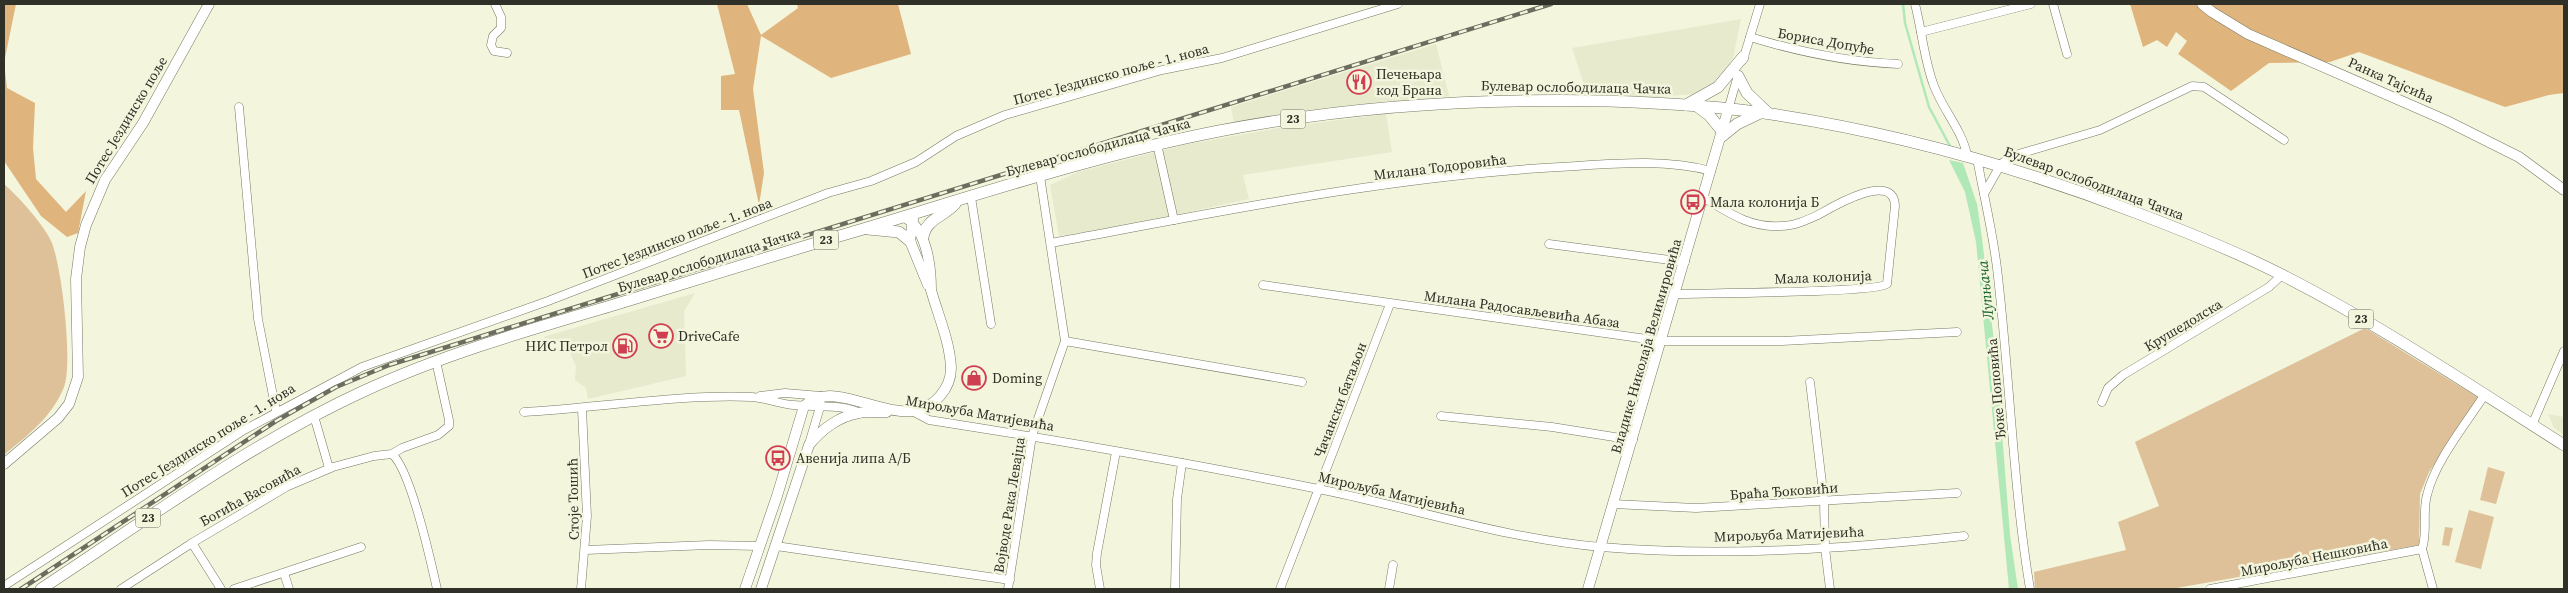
<svg xmlns="http://www.w3.org/2000/svg" width="2568" height="593" font-family="'Source Serif 4',serif">
  <rect width="100%" height="100%" fill="#f3f5dd"/>
  <g fill="#e7eacc">
    <path d="M1741 19 1733 58 1713 86 1697 94 1639 98 1587 94 1572 48Z"/>
    <path d="M1436 44 1449 96 1234 123 1231 107Z"/>
    <path d="M1386 114 1392 152 1243 175 1249 199 1129 225 1059 236 1050 185 1078 172 1183 145 1284 127Z"/>
    <path d="M695 293 684 311 686 376 588 399 586 388 575 380 576 366 569 350 559 342 543 337Z"/>
    <path d="M2548 414 2564 417V435L2554 428Z"/>
  </g>
  <g fill="#dfc199">
    <path d="M4 184C18 196 45 226 52 243 62 269 73 363 64 387 52 417 28 435 4 455Z"/>
    <path d="M2365 328 2479 398 2429 472 2420 494 2419 545 2171 589H2035L2034 572 2126 550 2118 522 2159 506 2135 442Z"/>
    <path d="M2488 467 2505 472 2496 504 2480 500Z"/>
    <path d="M2469 510 2494 517 2481 569 2455 562Z"/>
    <path d="M2445 527 2453 528 2449 546 2442 545Z"/>
  </g>
  <g fill="#e0b57d">
    <path d="M4 4H16L4 63 7 88 35 103 33 148 36 179 66 212 86 191 78 233 67 237 41 216 4 161Z"/>
    <path d="M717 4H747L761 35 798 8 797 4H898L911 54 831 78 761 36 753 89 764 173 759 205 739 110H721V76L735 74Z"/>
    <path d="M2130 4H2564V93L2549 95 2505 107 2359 52 2330 62 2269 63 2231 91 2178 54 2187 41 2176 32 2167 47 2157 40 2143 47Z"/>
  </g>
  <path fill="#b1e8b7" d="M1949 160 1963 163 1977 204 1982 238 1997 368 2010 535 2018 589H2009L1976 242 1965 192Z"/>
  <g fill="none" stroke-linecap="round" stroke-linejoin="round">
    <path stroke="#b1e8b7" stroke-width="2.5" d="M1903 4 1905 23 1929 107 1951 148"/>
    <g stroke="#777863" stroke-width="9">
      <g id="street">
        <path d="M495 4 501 17V28L493 36 491 45 494 51 507 53"/>
        <path d="M1915 4C1922 31 1924 60 1934 86 1943 110 1962 130 1967 155"/>
        <path d="M2053 4 2067 54"/>
        <path d="M1921 32 2031 4"/>
        <path d="M1750 37C1799 52 1847 62 1898 64"/>
        <path d="M1743 60 1760 4"/>
        <path d="M239 107 258 319 276 411"/>
        <path d="M1728 110 1738 75"/>
        <path d="M1157 144 1174 220"/>
        <path d="M1977 158C1984 198 1994 236 1998 277 2010 381 2013 486 2030 589"/>
        <path d="M1040 176 1065 341"/>
        <path d="M1984 194 2001 164 2012 156 2100 130 2192 86 2204 87 2284 140"/>
        <path d="M971 197 991 324"/>
        <path d="M1051 243C1218 212 1392 176 1560 167 1610 164 1663 158 1711 171"/>
        <path d="M1549 244 1685 262"/>
        <path d="M1263 285 1661 341H1782L1957 332"/>
        <path d="M1675 294C1704 293 1875 293 1887 284L1895 206C1894 170 1832 207 1818 215 1807 220 1794 226 1781 226 1750 228 1729 213 1704 198"/>
        <path d="M1810 382 1824 500 1825 548 1830 589"/>
        <path d="M760 396 785 393 821 396 820 407 809 444"/>
        <path d="M2102 402 2108 388 2123 375 2269 287 2282 275"/>
        <path d="M524 412C600 408 676 394 752 397 766 398 779 404 793 405 813 407 839 404 858 412"/>
        <path d="M914 412 929 420C1063 441 1196 464 1328 491 1420 510 1508 539 1601 547 1722 557 1844 549 1964 536"/>
        <path d="M314 416 329 468"/>
        <path d="M1441 416 1552 427 1633 440"/>
        <path d="M2532 425 2564 351"/>
        <path d="M392 454C411 470 431 562 437 589"/>
        <path d="M1613 504 1696 508 1957 493"/>
        <path d="M192 543 221 589"/>
        <path d="M776 546 1010 580"/>
        <path d="M2422 549C2428 532 2422 513 2427 495 2435 461 2466 424 2485 394"/>
        <path d="M2422 549 2433 589"/>
        <path d="M586 550 709 545 759 546"/>
        <path d="M284 573 289 589"/>
        <path d="M4 586 244 430 362 367 548 301 828 193 871 181 916 162 956 136 1005 115 1162 70 1222 58 1398 4"/>
        <path d="M121 589 192 543 288 486 333 467 374 456 392 454 402 448 438 435 449 426V420L436 361"/>
        <path d="M234 589 361 547"/>
        <path d="M581 589 587 516 582 409"/>
        <path d="M1008 589 1032 436 1065 341 1302 382"/>
        <path d="M1100 589 1096 565 1097 553 1116 452"/>
        <path d="M1175 589 1177 499 1182 463"/>
        <path d="M1280 589 1390 304"/>
        <path d="M1389 589 1393 565"/>
        <path d="M2210 589 2422 549"/>
      </g>
    </g>
    <g stroke="#777863" stroke-width="11">
      <g id="secondary">
        <path d="M2202 4 2212 12 2248 34 2445 120 2519 157 2564 190"/>
        <path d="M913 219 910 241 928 285"/>
        <path d="M4 464 58 418 69 404 78 377 76 279 80 247 86 225 105 180 143 123 209 4"/>
        <path d="M745 589 777 496 804 406C839 372 902 440 940 396 947 388 951 378 951 368 950 342 938 315 931 290 931 267 927 228 904 217"/>
        <path d="M761 589 809 445C821 430 839 416 859 413 868 411 878 413 887 412"/>
        <path d="M1588 589 1728 110"/>
      </g>
    </g>
    <g stroke="#777863" stroke-width="12">
      <g id="primary">
        <path d="M1738 76 1747 93 1768 113"/>
        <path d="M1686 105 1718 87 1743 57"/>
        <path d="M1698 107 1709 115 1722 131"/>
        <path d="M1721 137 1737 124 1760 113"/>
        <path d="M868 229 899 232 910 241"/>
        <path d="M923 237C926 219 943 217 955 204"/>
        <path d="M41 589C146 520 249 444 364 391 442 355 525 331 607 307 689 282 771 256 853 232 974 196 1095 155 1219 131 1348 106 1478 98 1609 101 1663 103 1718 106 1771 114 1897 133 2018 167 2137 213 2187 232 2238 252 2286 277 2382 326 2472 387 2564 445"/>
      </g>
    </g>
    <use href="#street" stroke="#fff" stroke-width="8"/>
    <use href="#secondary" stroke="#fff" stroke-width="10"/>
    <use href="#primary" stroke="#fff" stroke-width="11"/>
    <g stroke="#6b6d5f" stroke-width="4.5">
      <path id="rail" d="M21 589 276 421 336 387 389 365 1551 4"/>
    </g>
    <use href="#rail" stroke="#f3f5dd" stroke-width="2.5" stroke-dasharray="8" stroke-linecap="butt"/>
  </g>
  <defs>
    <g id="restaurant-ring" transform="scale(1.25)"><circle r="9.5" fill="#f3f5dd" stroke="#d03f51" stroke-width="1.5"/><path d="M-5-6h1v4h1v-4h1v4h1v-4h1v5L-1.5 .5V6h-2V.5L-5-1ZM5-6V6H3V1.5H1.5Q1.5-4 5-6Z" fill="#d03f51"/></g>
    <g id="bus-ring" transform="scale(1.25)"><circle r="9.5" fill="#f3f5dd" stroke="#d03f51" stroke-width="1.5"/><path d="M-5-6H5V4H4V6H2V4H-2V6H-4V4H-5ZM-3.5-4V0h7V-4ZM-3.5 1.2v1.5H-2V1.2ZM2 1.2v1.5H3.5V1.2Z" fill="#d03f51"/></g>
    <g id="supermarket-ring" transform="scale(1.25)"><circle r="9.5" fill="#f3f5dd" stroke="#d03f51" stroke-width="1.5"/><path d="M-6-5.5h2.5l.6 2H6L4.5 2H-2.5L-4.4-4H-6ZM-1.5 3.2a1.3 1.3 0 1 0 .1 0ZM3 3.2a1.3 1.3 0 1 0 .1 0Z" fill="#d03f51"/></g>
    <g id="fuel-ring" transform="scale(1.25)"><circle r="9.5" fill="#f3f5dd" stroke="#d03f51" stroke-width="1.5"/><path d="M-5.5-6h7V0h2V4h1.3V-2.5L3-4.5l.8-.8L6-3V5H2.5V1h-1V6h-7ZM-4.2-4.7v3.2H.2V-4.7Z" fill="#d03f51"/></g>
    <g id="shop-ring" transform="scale(1.25)"><circle r="9.5" fill="#f3f5dd" stroke="#d03f51" stroke-width="1.5"/><path d="M-5-2.5h2.3a2.7 3.5 0 0 1 5.4 0H5L5.5 6h-11ZM-1.5-2.5h3a1.5 2.3 0 0 0-3 0Z" fill="#d03f51"/></g>
  </defs>
  <g fill-rule="evenodd">
    <use href="#restaurant-ring" x="1359" y="82"/>
    <use href="#bus-ring" x="1693" y="202"/>
    <use href="#supermarket-ring" x="661" y="336"/>
    <use href="#fuel-ring" x="625" y="346"/>
    <use href="#shop-ring" x="974" y="378"/>
    <use href="#bus-ring" x="778" y="458"/>
  </g>
  <g text-anchor="middle" dominant-baseline="central" stroke-width="5" stroke-linejoin="round" paint-order="stroke">
    <g fill="#f3f5dd" stroke="#6a6b5e" stroke-width="1">
      <rect x="1280.5" y="109.5" width="25" height="19" rx="4"/>
      <rect x="813.5" y="230.5" width="25" height="19" rx="4"/>
      <rect x="2348.5" y="309.5" width="25" height="19" rx="4"/>
      <rect x="135.5" y="508.5" width="25" height="19" rx="4"/>
    </g>
    <g font-size="12" font-weight="bold" fill="#2f3027">
      <text x="1293" y="119">23</text>
      <text x="826" y="240">23</text>
      <text x="2361" y="319">23</text>
      <text x="148" y="518">23</text>
    </g>
    <g font-size="14" fill="#2f3027" stroke="#f3f5dd">
      <text transform="translate(1826 41) rotate(10)">Бориса Допуђе</text>
      <text transform="translate(1111 74) rotate(-15)">Потес Јездинско поље - 1. нова</text>
      <text transform="translate(2391 80) rotate(24)">Ранка Тајсића</text>
      <text transform="translate(1576 87) rotate(1)">Булевар ослободилаца Чачка</text>
      <text transform="translate(126 120) rotate(-59)">Потес Јездинско поље</text>
      <text transform="translate(1098 147) rotate(-15)">Булевар ослободилаца Чачка</text>
      <text transform="translate(1440 167) rotate(-7)">Милана Тодоровића</text>
      <text transform="translate(2094 183) rotate(20)">Булевар ослободилаца Чачка</text>
      <text transform="translate(677 238) rotate(-21)">Потес Јездинско поље - 1. нова</text>
      <text transform="translate(709 260) rotate(-17)">Булевар ослободилаца Чачка</text>
      <text transform="translate(1823 277) rotate(-2)">Мала колонија</text>
      <text transform="translate(1522 309) rotate(8)">Милана Радосављевића Абаза</text>
      <text transform="translate(2183 325) rotate(-31)">Крушедолска</text>
      <text transform="translate(1646 346) rotate(-74)">Владике Николаја Велимировића</text>
      <text transform="translate(1996 389) rotate(-95)">Ђоке Поповића</text>
      <text transform="translate(1340 400) rotate(-69)">Чачански батаљон</text>
      <text transform="translate(980 413) rotate(10)">Мирољуба Матијевића</text>
      <text transform="translate(208 440) rotate(-32)">Потес Јездинско поље - 1. нова</text>
      <text transform="translate(1784 491) rotate(-4)">Браћа Ђоковићи</text>
      <text transform="translate(1392 493) rotate(13)">Мирољуба Матијевића</text>
      <text transform="translate(250 495) rotate(-29)">Богића Васовића</text>
      <text transform="translate(573 499) rotate(-91)">Стоје Тошић</text>
      <text transform="translate(1009 505) rotate(-81)">Војводе Рака Левајца</text>
      <text transform="translate(1789 534) rotate(-2)">Мирољуба Матијевића</text>
      <text transform="translate(2314 557) rotate(-11)">Мирољуба Нешковића</text>
    </g>
    <g font-size="14" fill="#2f3027" stroke="#f3f5dd" text-anchor="start">
      <text x="1376" y="74">Печењара<tspan x="1376" dy="16">код Брана</tspan></text>
      <text x="1710" y="202">Мала колонија Б</text>
      <text x="678" y="336">DriveCafe</text>
      <text x="608" y="346" text-anchor="end">НИС Петрол</text>
      <text x="992" y="378">Doming</text>
      <text x="796" y="458">Авенија липа А/Б</text>
    </g>
    <g font-size="15" font-style="italic" fill="#15652b" stroke="#f3f5dd">
      <text transform="translate(1985 290) rotate(-96)">Лупњача</text>
    </g>
  </g>
  <rect width="2568" height="593" fill="none" stroke="#2f3027" stroke-width="10"/>
</svg>
